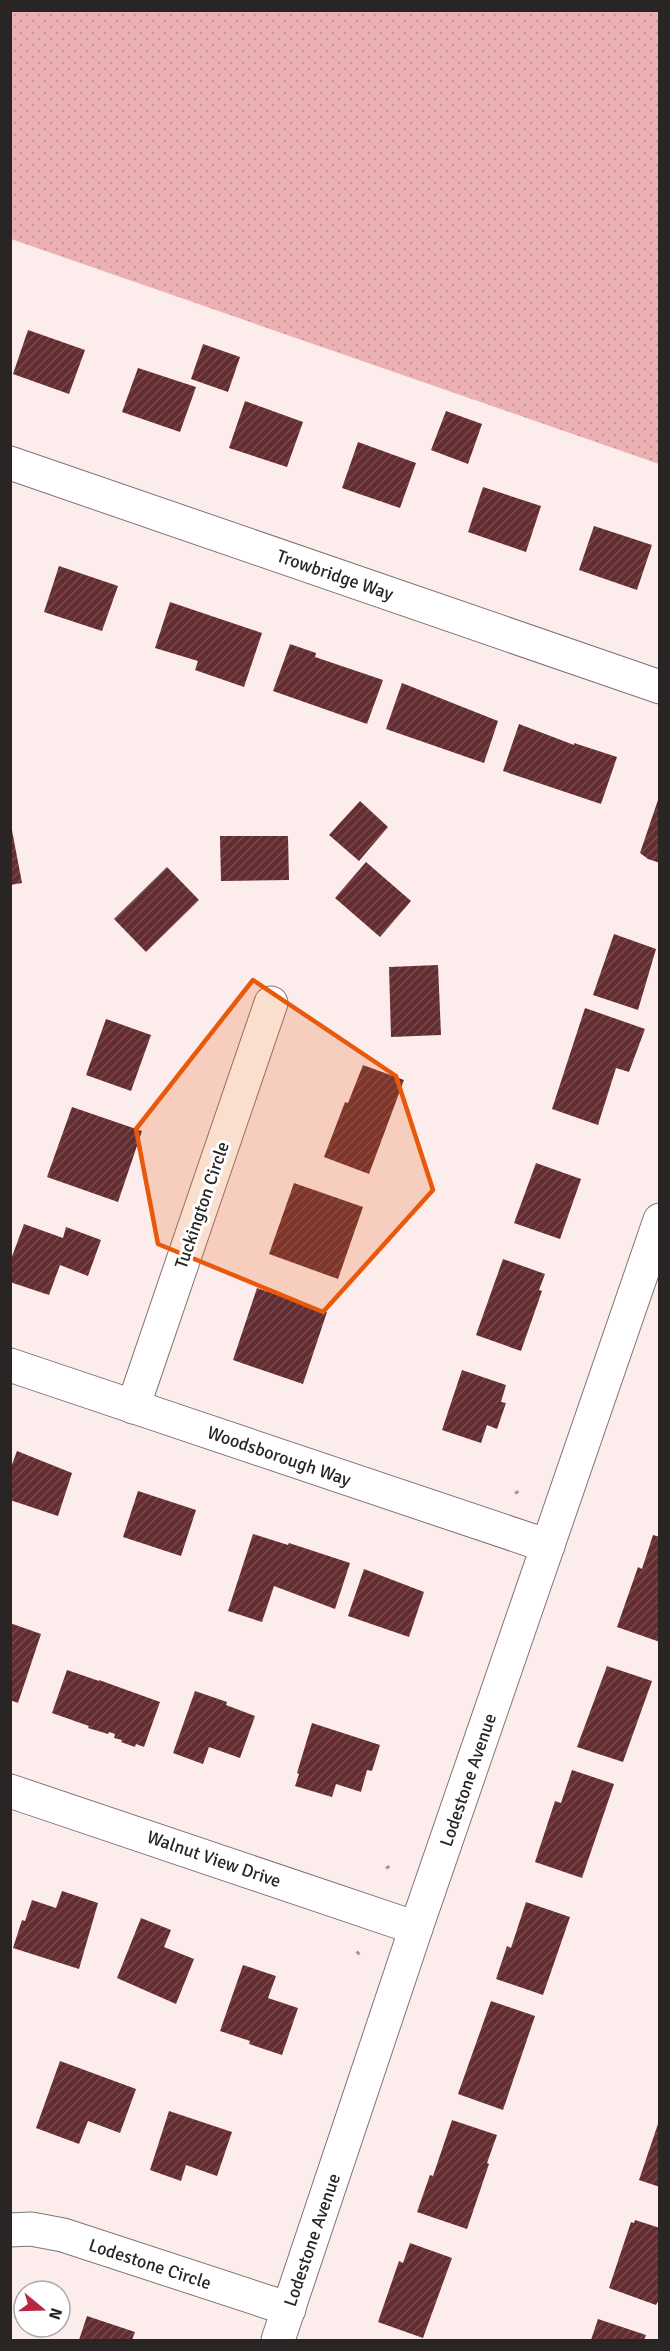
<svg xmlns="http://www.w3.org/2000/svg" width="670" height="2351" font-family="Signika,sans-serif">
  <defs>
    <pattern id="grass-dots" width="8" height="8" patternUnits="userSpaceOnUse" patternTransform="scale(1.5)"><rect width="8" height="8" fill="#ecb1b3"/><path d="M2 2h.1M6 6h.1" fill="none" stroke="#cb989a" stroke-width="1.8" stroke-linecap="round"/></pattern>
    <pattern id="building-hatch" width="6" height="6" patternUnits="userSpaceOnUse" patternTransform="scale(1.5)"><rect width="6" height="6" fill="#632d31"/><path d="M-1 1l2-2M0 6l6-6M5 7l2-2" fill="none" stroke="#754a4d"/></pattern>
  </defs>
  <rect width="100%" height="100%" fill="#fcecec"/>
  <path fill="url(#grass-dots)" d="M11 10 659 11V464L11 239Z"/>
  <g fill="url(#building-hatch)">
    <path d="M28 330 85 350 69 394 13 374Z"/>
    <path d="M203 344 240 357 228 392 191 379Z"/>
    <path d="M138 368 196 387 180 432 122 412Z"/>
    <path d="M245 401 303 422 287 467 229 448Z"/>
    <path d="M446 411 482 424 468 464 431 450Z"/>
    <path d="M358 442 416 463 400 508 342 488Z"/>
    <path d="M483 487 541 506 526 552 468 532Z"/>
    <path d="M594 526 652 545 637 590 579 570Z"/>
    <path d="M59 566 118 586 102 631 44 612Z"/>
    <path d="M170 602 262 633 244 687 195 670 198 661 155 648Z"/>
    <path d="M290 644 316 653 315 657 383 680 367 724 273 691Z"/>
    <path d="M402 683 498 721 484 763 386 729Z"/>
    <path d="M519 724 574 745V743L617 757 601 804 503 771Z"/>
    <path d="M659 797H660V863L648 859 640 853Z"/>
    <path d="M360 801 388 827 359 861 329 835Z"/>
    <path d="M10 820 22 883 10 885Z"/>
    <path d="M220 836H288L289 880 221 881Z"/>
    <path d="M366 862 411 901 380 937 335 898Z"/>
    <path d="M167 867 199 900 146 952 114 919Z"/>
    <path d="M614 934 656 949 638 1010 593 995Z"/>
    <path d="M438 965 441 1035 391 1037 389 967Z"/>
    <path d="M585 1008 645 1029 629 1072 616 1068 598 1125 552 1109Z"/>
    <path d="M106 1019 151 1035 131 1091 86 1075Z"/>
    <path d="M363 1065 404 1080 369 1174 324 1157 345 1102 348 1103Z"/>
    <path d="M72 1107 142 1131 118 1202 47 1177Z"/>
    <path d="M536 1163 581 1179 560 1239 514 1223Z"/>
    <path d="M294 1183 363 1207 338 1279 269 1254Z"/>
    <path d="M24 1224 63 1238 66 1227 101 1240 88 1276 60 1265 49 1295 10 1282V1262Z"/>
    <path d="M503 1259 545 1274 539 1290 542 1291 521 1351 476 1335Z"/>
    <path d="M257 1288 327 1312 303 1384 233 1360Z"/>
    <path d="M462 1370 506 1385 501 1402 506 1403 497 1429 487 1425 481 1443 442 1430Z"/>
    <path d="M17 1451 72 1473 58 1516 10 1500V1470Z"/>
    <path d="M138 1491 196 1510 181 1556 123 1537Z"/>
    <path d="M253 1534 288 1545 289 1543 350 1563 335 1609 274 1586 262 1622 228 1611Z"/>
    <path d="M653 1535 660 1537V1642L617 1627 638 1567 642 1569Z"/>
    <path d="M364 1569 424 1592 409 1637 348 1616Z"/>
    <path d="M10 1623 41 1634 18 1703 10 1700Z"/>
    <path d="M607 1666 652 1681 623 1762 577 1747Z"/>
    <path d="M67 1670 99 1681V1680L160 1702 144 1747 136 1744 135 1747 121 1742 122 1740 114 1738 115 1734 109 1732 108 1734 88 1728 89 1726 52 1713Z"/>
    <path d="M195 1691 227 1702 226 1705 255 1716 240 1758 209 1747 203 1764 173 1753Z"/>
    <path d="M312 1723 380 1745 372 1771 367 1770 361 1792 336 1784 332 1797 295 1786 299 1774 297 1773Z"/>
    <path d="M572 1770 614 1784 582 1878 535 1862 555 1801 561 1803Z"/>
    <path d="M62 1891 98 1903 79 1969 13 1948 22 1920 25 1921 32 1900 56 1908Z"/>
    <path d="M526 1902 570 1917 543 1995 496 1979 507 1946 511 1948Z"/>
    <path d="M141 1918 171 1930 164 1947 194 1959 176 2004 117 1978Z"/>
    <path d="M243 1965 276 1976 268 1998 298 2008 282 2055 249 2044 250 2041 220 2031Z"/>
    <path d="M491 2001 535 2016 503 2110 458 2094Z"/>
    <path d="M60 2061 136 2089 120 2133 88 2121 79 2144 36 2128Z"/>
    <path d="M169 2111 232 2132 217 2176 186 2165 181 2181 150 2170Z"/>
    <path d="M452 2120 497 2135 487 2163 489 2164 467 2229 417 2212 430 2175 433 2176Z"/>
    <path d="M659 2121H660V2187L639 2180Z"/>
    <path d="M635 2220 660 2228V2298L656 2305 609 2288 631 2222 634 2223Z"/>
    <path d="M410 2243 452 2258 423 2338 378 2322 399 2261 403 2263Z"/>
    <path d="M87 2316 135 2332 132 2340H79Z"/>
    <path d="M598 2319 646 2335 644 2340H591Z"/>
  </g>
  <g fill="none" stroke-linecap="round" stroke-linejoin="round">
    <g stroke="#827474" stroke-width="35">
      <g id="minor">
        <path d="M10 463 660 687"/>
        <path d="M10 1365 548 1546"/>
        <path d="M133 1407 271 1003"/>
        <path d="M10 1791 416 1928"/>
        <path d="M10 2230 31 2229 63 2235 289 2309"/>
        <path d="M278 2340 416 1928 660 1220"/>
      </g>
    </g>
    <g stroke="#a29797" stroke-width="4" stroke-dasharray="3 4.5" stroke-linecap="butt">
      <path d="M516 1491 518 1495"/>
      <path d="M387 1866 389 1870"/>
      <path d="M357 1954 361 1950"/>
    </g>
    <use href="#minor" stroke="#fff" stroke-width="33"/>
  </g>
  <path fill="#e8590c" fill-opacity="0.2" stroke="#e8590c" stroke-width="4.5" stroke-linejoin="round" d="M253 980 396 1076 433 1190 323 1312 158 1244 136 1129Z"/>
  <g text-anchor="middle" dominant-baseline="central" stroke-width="6" stroke-linejoin="round" paint-order="stroke">
    <g font-size="18" fill="#2a2525" stroke="#fff">
      <text transform="translate(335 575) rotate(19)">Trowbridge Way</text>
      <text transform="translate(202 1205) rotate(-71)">Tuckington Circle</text>
      <text transform="translate(279 1456) rotate(19)">Woodsborough Way</text>
      <text transform="translate(468 1780) rotate(-71)">Lodestone Avenue</text>
      <text transform="translate(214 1859) rotate(19)">Walnut View Drive</text>
      <text transform="translate(312 2240) rotate(-71)">Lodestone Avenue</text>
      <text transform="translate(150 2264) rotate(18)">Lodestone Circle</text>
    </g>
  </g>
  <rect width="670" height="2351" fill="none" stroke="#2a2525" stroke-width="24"/>
  <g transform="translate(42 2309) rotate(109)"><circle r="28" fill="#ffffff" stroke="#aaa8a8" stroke-width="1.5"/>
  <path d="M0-4.5L10 22L0 15L-10 22Z" fill="#b82741"/>
  <text y="-9" font-size="16" font-weight="bold" text-anchor="middle" fill="#2a2525">N</text>
  </g>
</svg>
